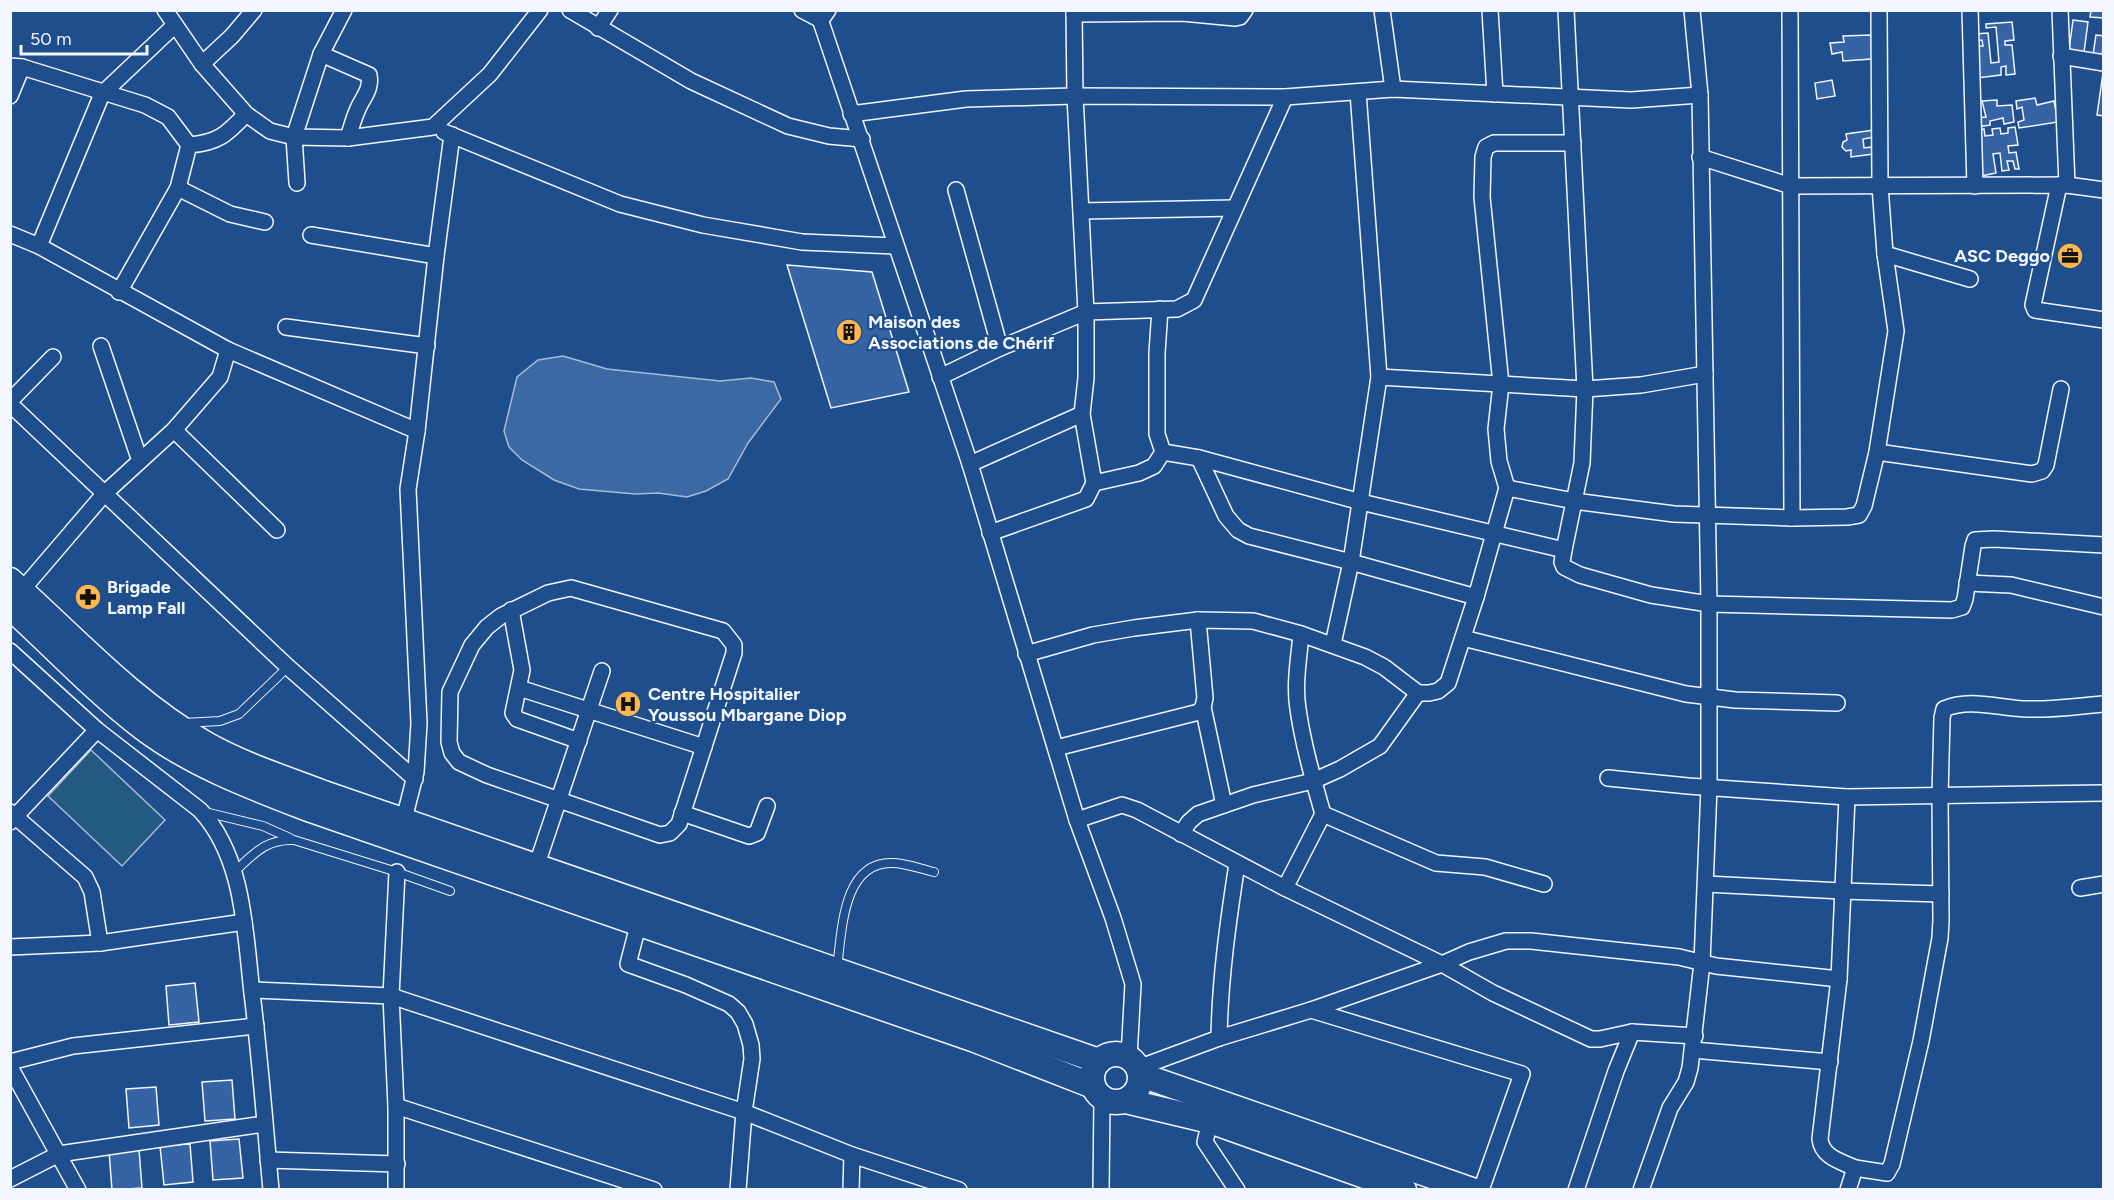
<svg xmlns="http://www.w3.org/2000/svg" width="2114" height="1200" font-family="Figtree,sans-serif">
  <rect width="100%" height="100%" fill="#1f4e8c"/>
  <path fill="#245a82" stroke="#a8bbd7" stroke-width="1.5" d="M91 750 165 820 122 866 48 796Z"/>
  <path fill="#3b69a3" stroke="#a8bbd7" stroke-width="1.5" d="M563 356 607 369 720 381 751 378 774 382 781 399 748 443 728 479 706 491 687 497 658 493 635 494 579 489 554 480 522 460 509 447 504 431 517 377 538 360Z"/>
  <g fill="#3563a3" stroke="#f2f6ff" stroke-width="1.5">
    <path d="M2091 10H2104V18L2090 17Z"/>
    <path d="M2073 20 2088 22 2084 52 2069 50Z"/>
    <path d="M2012 22 2014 40 2005 41V45H2012L2015 74 2006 75V66L2001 67V75L1977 78 1974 46H1983L1982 40 1976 41 1975 34 1988 33 1991 63 1999 62 1996 27 1986 28V24Z"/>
    <path d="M1871 35 1872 59 1843 61 1842 52 1832 54 1830 43 1844 42 1843 36Z"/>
    <path d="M2096 35 2104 36 2102 56 2093 55Z"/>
    <path d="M2103 73H2104V116L2097 115Z"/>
    <path d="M1832 80 1835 96 1817 99 1815 83Z"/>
    <path d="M2035 98 2037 105 2054 101 2058 122 2019 128 2018 122 2024 120 2022 107 2017 109 2016 101Z"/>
    <path d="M1997 100V106L2012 105 2014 122 2004 124 2003 118 1990 121V125L1978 127 1977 118 1986 117 1982 101Z"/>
    <path d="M2015 127 2018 145 2008 146 2009 153 2016 152 2019 169H2015L2013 161H2007L2009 170 2002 171 2000 153 1993 154 1996 173 1981 176 1974 131 1984 129 1985 136 1993 135 1992 129 2000 128 2001 134 2008 133V128Z"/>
    <path d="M1874 130 1875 137 1863 139 1864 148 1871 147 1873 154 1851 157V150L1846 151 1842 147 1843 142 1847 140 1846 134Z"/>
    <path d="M787 265 872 272 909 392 831 408Z"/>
    <path d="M195 983 199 1022 169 1025 166 986Z"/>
    <path d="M232 1080 235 1119 205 1121 202 1082Z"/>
    <path d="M156 1087 159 1125 129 1128 126 1089Z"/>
    <path d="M239 1139 243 1178 213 1180 210 1141Z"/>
    <path d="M190 1144 193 1182 164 1185 160 1146Z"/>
    <path d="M139 1149 142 1188 112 1190 109 1151Z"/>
  </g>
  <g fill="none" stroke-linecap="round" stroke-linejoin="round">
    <g stroke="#f2f6ff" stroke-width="10">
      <g id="lane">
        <path d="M184 723 220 721 239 714 288 667"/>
        <path d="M205 812 263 826 290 838"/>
        <path d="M234 872C254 854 265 839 294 840L397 872 450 891"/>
        <path d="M837 968C842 932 842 862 892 863 906 863 921 869 934 872"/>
      </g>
    </g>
    <g stroke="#f2f6ff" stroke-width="18">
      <g id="street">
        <path d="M165 10 202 64 246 114 270 131 294 137 348 138 433 127 490 74 540 10"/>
        <path d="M570 10 691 81 788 126 829 136 862 139"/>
        <path d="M802 10 821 20 828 10"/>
        <path d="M817 10 970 464 1077 820 1113 918 1133 984 1129 1057"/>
        <path d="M1382 10 1393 89"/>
        <path d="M1490 10 1495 94"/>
        <path d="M1566 10 1585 389 1582 463 1564 550 1562 562 1564 567 1580 575 1651 595 1709 604 1952 610 1962 607 1965 599 1973 546 1975 540 1994 539 2104 545"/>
        <path d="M1790 10 1792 518"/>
        <path d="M1970 10 1975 186"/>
        <path d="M2060 10 2067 185"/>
        <path d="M1074 14 1182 13 1235 18 1240 17 1245 10"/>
        <path d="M598 28 610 10"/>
        <path d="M321 54 369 75C372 90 362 98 357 111 353 120 351 129 348 138"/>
        <path d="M2061 56 2104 63"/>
        <path d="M202 64 232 36 254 10"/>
        <path d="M10 66 22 67 145 105 168 117 189 145"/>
        <path d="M10 96 22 67"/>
        <path d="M851 114 966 99 1075 96 1285 97 1393 89 1631 100 1700 95"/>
        <path d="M444 132 620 204 703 225 802 242 895 246"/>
        <path d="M1700 157 1791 186 2067 185 2104 190"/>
        <path d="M297 183 294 137 321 54 344 10"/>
        <path d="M2059 185 2033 305 2035 310 2104 320"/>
        <path d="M178 188 230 214 265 222"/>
        <path d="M956 190 1000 348"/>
        <path d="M1081 211 1235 208"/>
        <path d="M10 234 39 246 228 350 220 377 174 430 105 493 22 590"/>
        <path d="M311 235 436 256"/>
        <path d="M39 246 102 94 175 25"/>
        <path d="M1885 254 1970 279"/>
        <path d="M119 292 178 188 189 145C218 143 227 134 246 114"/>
        <path d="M1160 309 1157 353V434L1163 452 1199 458 1361 502 1564 550"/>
        <path d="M286 327 427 346"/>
        <path d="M101 346 140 461"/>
        <path d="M228 350 417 431"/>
        <path d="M940 377 1000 348 1086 312 1177 309 1194 300 1285 97"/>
        <path d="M1379 377 1585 389 1641 385 1705 374"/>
        <path d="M10 401 53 357"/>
        <path d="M10 404 288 667 415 779"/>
        <path d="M174 430 277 530"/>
        <path d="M1877 452 2032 474 2042 471 2046 465 2061 389"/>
        <path d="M1199 458 1226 516 1238 530 1249 536 1351 562 1476 597"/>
        <path d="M970 464 1082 414"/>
        <path d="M1094 483 1139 473 1154 466 1163 452"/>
        <path d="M1507 488 1574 501 1674 514 1792 518 1847 517 1859 515 1864 506 1877 452 1896 331 1885 254 1880 186 1879 10"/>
        <path d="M990 533 1086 499 1094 483 1082 414 1086 378V312L1075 96 1074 10"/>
        <path d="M1967 583 2011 585 2104 607"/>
        <path d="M571 588 723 631 734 645V653L679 824 670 833 660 835 487 775 459 762 452 753 449 742 450 692 472 645 487 627 501 616 548 593Z"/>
        <path d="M511 610 522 670 513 713 517 719 579 741"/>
        <path d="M1463 638 1686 694 1735 700 1837 703"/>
        <path d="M1333 644 1351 562 1379 377 1358 92"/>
        <path d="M10 651 97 730 200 810C244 857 245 932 252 993 260 1058 265 1124 271 1190"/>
        <path d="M1026 654 1093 635 1134 628 1198 620 1253 621 1301 634 1365 657 1384 667 1418 693H1429L1438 691 1448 683 1476 597 1507 488 1499 461 1496 429 1501 384 1482 197 1483 157 1486 147 1494 143H1573"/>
        <path d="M519 688 704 747"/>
        <path d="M1203 707 1224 805"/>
        <path d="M1056 748 1199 712 1203 707 1205 698 1198 620"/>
        <path d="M1608 778 1688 786 1847 797 2104 793"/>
        <path d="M1847 797 1839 979 1820 1139C1822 1157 1840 1161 1855 1168"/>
        <path d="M10 812 85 877 92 892 100 943"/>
        <path d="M682 813 749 836 757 833 767 806"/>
        <path d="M1323 814 1436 863 1485 867 1544 884"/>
        <path d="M404 819 416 772 419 723 408 489 417 431 436 256 452 135"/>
        <path d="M1077 820 1122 805 1137 810 1285 888 1442 964 1493 993 1591 1039H1600L1632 1032 1695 1036"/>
        <path d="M10 822 97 730"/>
        <path d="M1181 834 1189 822 1198 814 1253 795 1313 781 1340 769 1380 746 1418 693"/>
        <path d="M534 873 602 671"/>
        <path d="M1706 884 1842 891 1941 894"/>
        <path d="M1285 888 1323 814C1313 779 1303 744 1298 709 1294 684 1299 658 1301 634"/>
        <path d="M2080 888 2104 884"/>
        <path d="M639 922 628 964 686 985 729 1004 738 1012 745 1024 751 1045 752 1059 744 1112 738 1190"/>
        <path d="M10 947 100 943 244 922"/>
        <path d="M252 990 391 996 744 1112 852 1155 959 1190"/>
        <path d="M1311 1010 1522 1074 1481 1190"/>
        <path d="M1219 1038C1220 979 1228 922 1237 864"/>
        <path d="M1693 1050 1830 1062"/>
        <path d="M10 1062 73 1046 256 1026"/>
        <path d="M10 1067 78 1190"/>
        <path d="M1138 1068 1219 1038 1311 1010 1442 964 1469 952 1506 941H1531L1679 957 1716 966 1839 979"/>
        <path d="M396 1106 654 1190"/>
        <path d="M1210 1121 1205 1142 1237 1190"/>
        <path d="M268 1160 397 1164"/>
        <path d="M10 1179 59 1154 264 1124"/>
        <path d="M396 1190V1106L391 996 397 872"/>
        <path d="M851 1190 852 1155"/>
        <path d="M1101 1190 1102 1099"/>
        <path d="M1576 1190 1616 1071 1632 1032"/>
        <path d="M1641 1190 1670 1108 1686 1082 1690 1068 1702 963 1709 787V604L1700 95 1692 10"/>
        <path d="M1848 1190 1855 1168 1887 1173 1892 1164 1921 1041 1940 938 1941 920 1940 796 1942 718 1944 709C1970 697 2001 709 2028 709 2053 710 2079 706 2104 704"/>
      </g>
    </g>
    <g stroke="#f2f6ff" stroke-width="27">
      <g id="primary">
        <path d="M10 580C74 637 131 701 206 744 243 765 285 778 324 793L1099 1061"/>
        <path d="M10 607C54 647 96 692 143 728 192 765 251 787 308 809L975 1040 1093 1086"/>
        <circle cx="1116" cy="1078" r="24"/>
        <path d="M1141 1075 1472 1190"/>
        <path d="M1126 1101 1210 1121 1404 1190"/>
      </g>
    </g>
    <use href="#lane" stroke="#1f4e8c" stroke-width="8"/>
    <use href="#street" stroke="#1f4e8c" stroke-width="15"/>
    <use href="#primary" stroke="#1f4e8c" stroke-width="24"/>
  </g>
  <defs>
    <g id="office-disc" transform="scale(1.35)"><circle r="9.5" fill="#ffb74d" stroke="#1f4e8c"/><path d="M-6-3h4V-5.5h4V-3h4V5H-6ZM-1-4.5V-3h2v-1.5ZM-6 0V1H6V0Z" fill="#111"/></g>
    <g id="building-disc" transform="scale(1.35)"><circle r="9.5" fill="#ffb74d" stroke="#1f4e8c"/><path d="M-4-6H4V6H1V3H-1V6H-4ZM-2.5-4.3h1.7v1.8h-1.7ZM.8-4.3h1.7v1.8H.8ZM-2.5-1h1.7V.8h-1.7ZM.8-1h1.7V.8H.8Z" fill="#111"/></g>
    <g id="pharmacy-disc" transform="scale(1.35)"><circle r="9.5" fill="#ffb74d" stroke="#1f4e8c"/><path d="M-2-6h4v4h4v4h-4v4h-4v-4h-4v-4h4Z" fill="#111"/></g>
    <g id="hospital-disc" transform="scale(1.35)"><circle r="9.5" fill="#ffb74d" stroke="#1f4e8c"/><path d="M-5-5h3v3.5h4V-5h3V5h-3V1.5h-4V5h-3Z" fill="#111"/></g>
  </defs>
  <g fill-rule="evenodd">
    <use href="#office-disc" x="2070" y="256"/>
    <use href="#building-disc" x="849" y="332"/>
    <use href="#pharmacy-disc" x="88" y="597"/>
    <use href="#hospital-disc" x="628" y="704"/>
  </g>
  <g text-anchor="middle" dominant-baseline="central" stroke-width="4.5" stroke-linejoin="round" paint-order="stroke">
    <g font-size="18" font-weight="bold" fill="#f2f6ff" stroke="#1f4e8c" text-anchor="start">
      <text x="2050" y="256" text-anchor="end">ASC Deggo</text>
      <text x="868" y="322">Maison des<tspan x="868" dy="21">Associations de Chérif</tspan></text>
      <text x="107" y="587">Brigade<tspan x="107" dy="21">Lamp Fall</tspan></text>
      <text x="648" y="694">Centre Hospitalier<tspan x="648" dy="21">Youssou Mbargane Diop</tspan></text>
    </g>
  </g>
  <rect width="2114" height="1200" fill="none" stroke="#f2f6ff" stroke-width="24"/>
  <path d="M21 45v9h126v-9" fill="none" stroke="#f2f6ff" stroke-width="3"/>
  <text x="30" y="45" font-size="18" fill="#f2f6ff" stroke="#1f4e8c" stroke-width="4.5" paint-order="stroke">50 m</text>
</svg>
